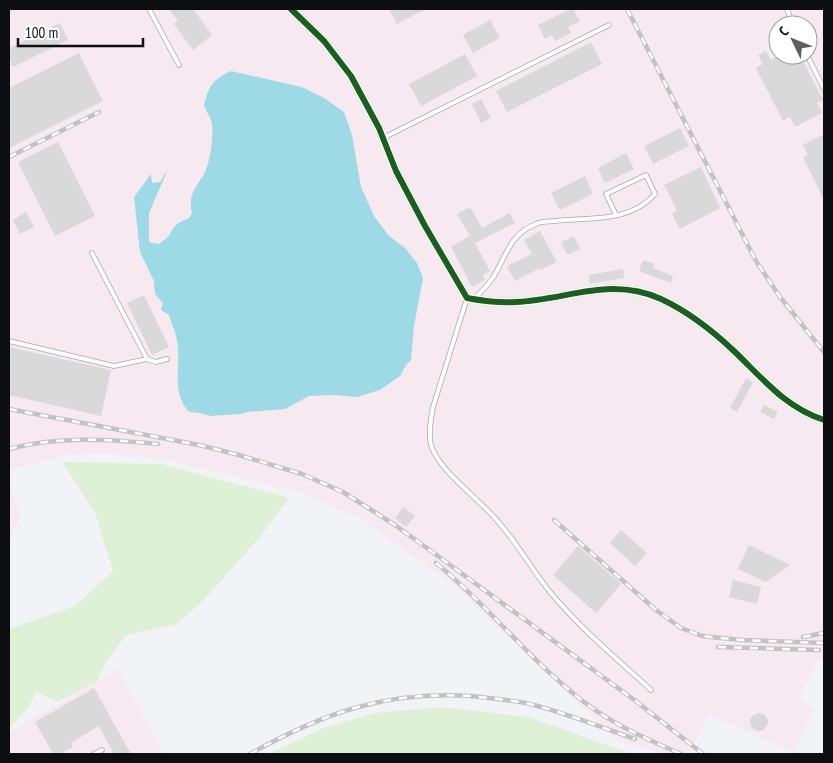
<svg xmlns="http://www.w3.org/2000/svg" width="833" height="763" font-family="'PT Sans Narrow',sans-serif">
  <rect width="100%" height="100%" fill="#f2f3f7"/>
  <g fill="#f6e9ef" fill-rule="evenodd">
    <path d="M9 9H824V659H818L799 698 813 709 795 753 708 714 690 754H662L617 740 450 582 361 519 302 493 165 459 104 453 64 455 9 470ZM778 25H808V55H778Z"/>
    <path d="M9 486 21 517 9 540Z"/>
    <path d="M118 669 163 754H9V733Z"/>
  </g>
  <g fill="#def1d7">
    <path d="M62 462 161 464 289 498 260 537 204 600 177 624 126 635 105 664 97 681 58 702 36 692 27 710 9 728V629L75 606 113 571 95 513Z"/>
    <path d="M440 707 529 717 632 754H269L320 729 375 713Z"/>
  </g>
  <path fill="#9ddae5" d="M231 71 302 87 324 98 344 112 352 135 361 187 374 216 389 236 405 248 417 263 423 278 414 326 411 360 406 365 400 376 380 390 357 397 333 395 309 396 285 409 247 412 240 414 210 416 200 413 189 412C170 391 182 366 177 341 176 332 171 324 169 315L161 310 163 303 155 294 154 281 140 252 134 197 151 174 152 183 160 182 168 169 149 213V242L159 244 168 237 174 227 180 222 189 218 192 213C188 195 195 189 204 174 210 164 215 132 211 120 210 116 206 111 204 106 209 86 212 80 231 71Z"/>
  <g fill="#d9d9da">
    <path d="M169 9H193L212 35 193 50 174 24 178 21Z"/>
    <path d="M389 9H426L397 24Z"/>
    <path d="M570 9H573L580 21 568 27 571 33 555 41 552 35 545 39 538 25Z"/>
    <path d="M490 20 500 38 473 53 463 35Z"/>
    <path d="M60 23 68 40 13 67 9 57V48Z"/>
    <path d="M591 42 602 64 507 112 496 91Z"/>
    <path d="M766 51 771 60 780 55H800L823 100 817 103 822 113 795 127 790 117 783 121 756 68 763 64 758 55Z"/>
    <path d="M79 53 103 101 9 148V88Z"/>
    <path d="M465 54 477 76 421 106 409 84Z"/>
    <path d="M481 99 491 118 481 123 472 104Z"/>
    <path d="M680 128 689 146 653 164 644 146Z"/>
    <path d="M824 134V200L803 157 808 155 803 145Z"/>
    <path d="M58 142 95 216 55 236 18 162Z"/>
    <path d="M626 153 634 169 605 183 598 168Z"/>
    <path d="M701 167 720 208 680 229 672 214 677 211 664 185Z"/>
    <path d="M585 176 593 194 560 210 551 193Z"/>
    <path d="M470 207 482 228 510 213 515 223 475 243 490 271 483 275 485 280 472 287 451 247 470 236 457 214Z"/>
    <path d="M26 212 34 227 20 234 13 220Z"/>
    <path d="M540 231 557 262 541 270 540 268 515 281 507 266 532 254 524 240Z"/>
    <path d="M574 236 580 249 567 255 561 242Z"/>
    <path d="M643 260 655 264 653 268 673 276 671 283 639 271Z"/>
    <path d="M623 269 624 278 590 284 589 275Z"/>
    <path d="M144 295 169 347 152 355 127 303Z"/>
    <path d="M9 347 111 370 101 416 9 395Z"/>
    <path d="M746 378 753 382 737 412 730 408Z"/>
    <path d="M764 405 778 412 774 419 760 412Z"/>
    <path d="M403 507 415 516 406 527 395 518Z"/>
    <path d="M621 530 647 553 635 566 610 543Z"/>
    <path d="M749 545 790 565 766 582 738 569Z"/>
    <path d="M578 546 621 584 596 613 553 575Z"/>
    <path d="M733 580 761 587 757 604 729 597Z"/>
    <path d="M94 688 131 754H114L99 726 71 743 73 747 60 754H53L35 722Z"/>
    <circle cx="759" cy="722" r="9"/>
  </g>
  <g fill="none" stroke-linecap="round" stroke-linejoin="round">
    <g stroke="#a8a9ac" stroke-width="5.5">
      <g id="lane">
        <path d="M149 9 179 65"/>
        <path d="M787 9 793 25"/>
        <path d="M807 55 824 89"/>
        <path d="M383 138 609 25"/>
        <path d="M467 298 433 407C431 419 428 433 431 445 438 469 476 497 493 516 515 539 530 567 550 592 580 628 617 659 651 690"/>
        <path d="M474 299C480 293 487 286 492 279 506 258 509 234 536 224 541 221 549 222 555 221 589 217 630 223 655 194L646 175 606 194 616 215"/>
        <path d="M9 341 114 366 147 359 92 253"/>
        <path d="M147 359 156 362 167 359"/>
        <path d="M94 754 102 750"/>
      </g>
    </g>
    <g stroke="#a8a9ac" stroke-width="9">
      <path id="street" d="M291 9 324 41 351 76 379 128 396 171 425 226 467 298C483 301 499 303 516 302 567 300 610 276 661 299 689 312 713 331 735 352 762 378 786 408 824 420"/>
    </g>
    <use href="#lane" stroke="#fdfdfe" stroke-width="4"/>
    <use href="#street" stroke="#fdfdfe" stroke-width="8"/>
    <g stroke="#c2c2c2" stroke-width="4.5">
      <g id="rail">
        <path d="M627 9 756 261 780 297 824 352"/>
        <path d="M9 157 99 112"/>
        <path d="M9 409 199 445 239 455 302 474 343 492 395 525 442 559 637 702 703 754"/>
        <path d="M9 449C57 436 108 439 158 444"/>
        <path d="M554 520 656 610 681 628 702 636 711 637 742 640 824 643"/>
        <path d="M436 563C489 606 530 661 584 702 614 725 647 739 681 754"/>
        <path d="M803 637 824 633"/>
        <path d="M718 647 819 650"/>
        <path d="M250 754C323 713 385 691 470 696 490 698 511 700 530 704 566 713 600 727 635 739"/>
      </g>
    </g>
    <use href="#rail" stroke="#fff" stroke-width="2.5" stroke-dasharray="8" stroke-linecap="butt"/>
    <g stroke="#fff" stroke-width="9">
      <path id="cycleway" d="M291 9 324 41 351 76 379 128 396 171 425 226 467 298C483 301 499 303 516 302 567 300 610 276 661 299 689 312 713 331 735 352 762 378 786 408 824 420"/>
    </g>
    <use href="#cycleway" stroke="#1b5e20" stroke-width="6"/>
  </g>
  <rect width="833" height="763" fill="none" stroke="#0d0e10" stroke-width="20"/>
  <g transform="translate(793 40) rotate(313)"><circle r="24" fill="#ffffff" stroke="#9e9f9f"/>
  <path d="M0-4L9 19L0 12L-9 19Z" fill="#5d5e61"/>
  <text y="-8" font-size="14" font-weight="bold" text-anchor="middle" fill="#0d0e10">С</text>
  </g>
  <path d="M18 38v8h125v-8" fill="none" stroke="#0d0e10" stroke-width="2.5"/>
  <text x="25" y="38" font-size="15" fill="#0d0e10" stroke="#ffffff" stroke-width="4" paint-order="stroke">100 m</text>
</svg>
